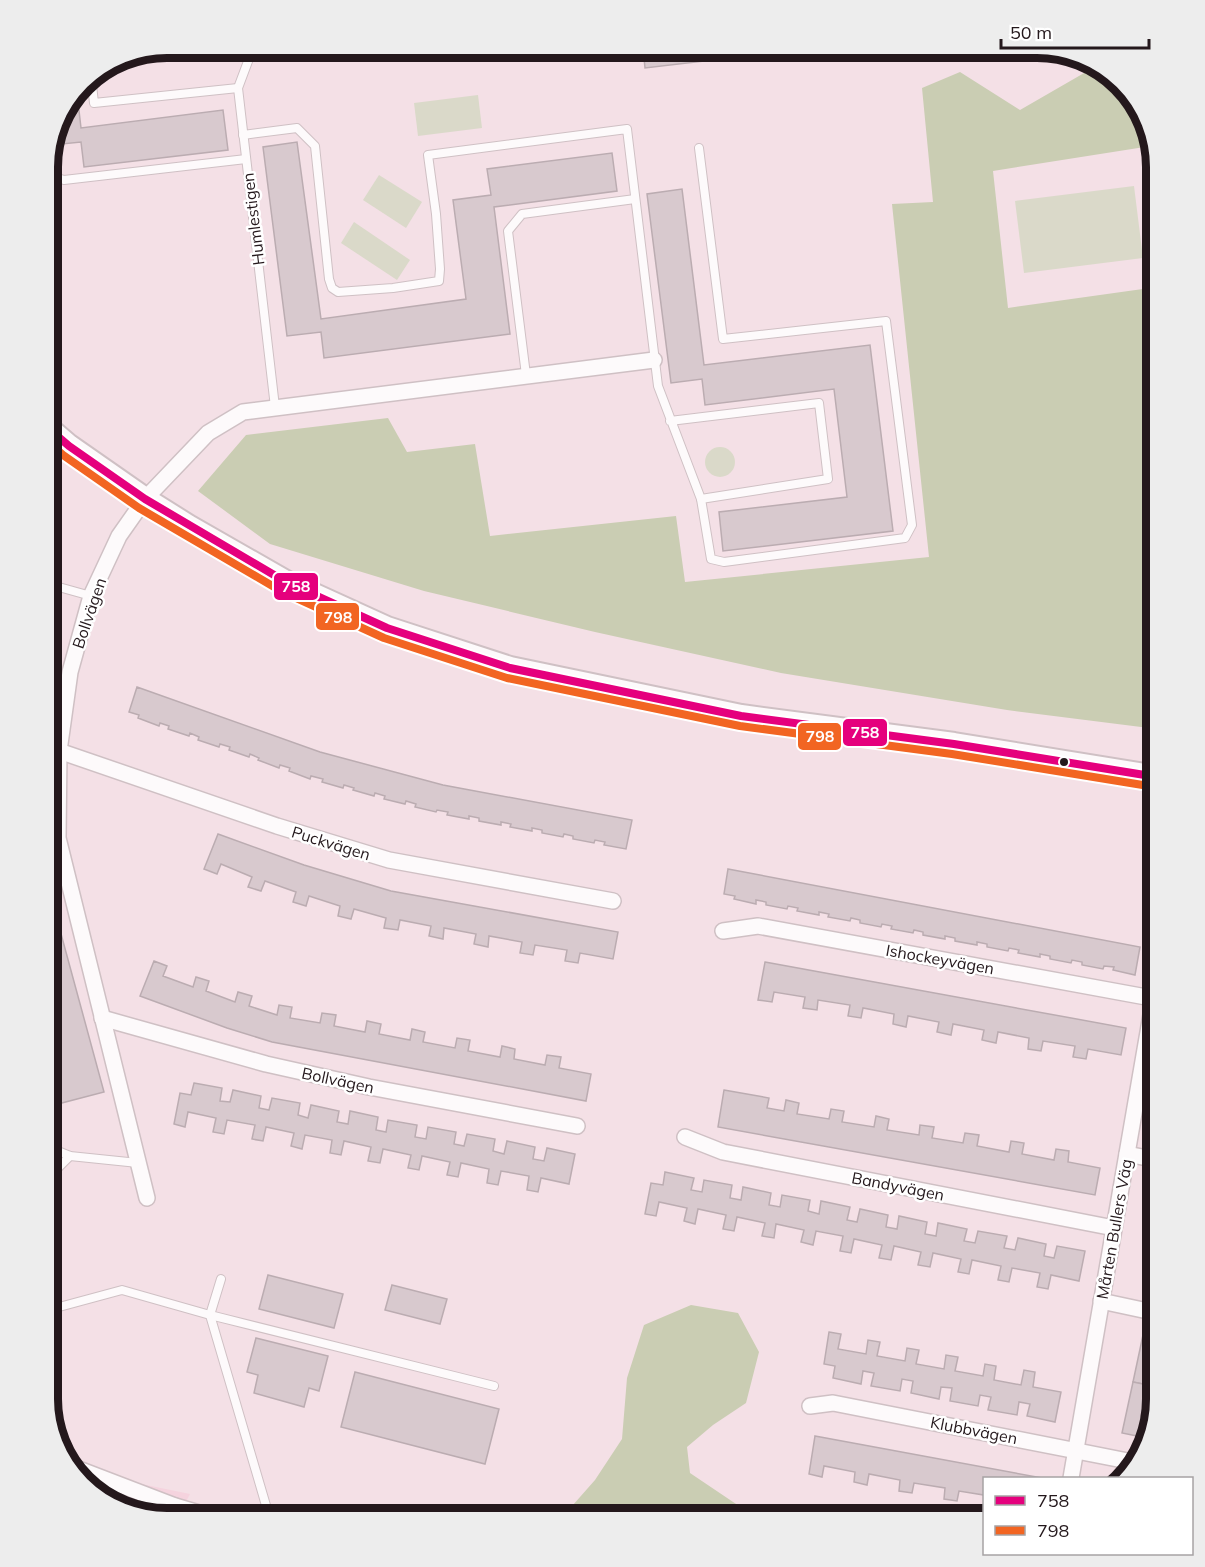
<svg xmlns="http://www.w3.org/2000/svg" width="1205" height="1567" font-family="Mulish,sans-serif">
  <rect width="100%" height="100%" fill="#f4e0e6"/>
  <path fill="#f5d3de" d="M73 1470 190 1494 177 1519H167L108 1503Z"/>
  <g fill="#dad9c9">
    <path d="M478 95 482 128 418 136 414 103Z"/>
    <path d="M379 175 422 202 406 228 363 200Z"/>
    <path d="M1134 186 1143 258 1024 273 1015 201Z"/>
    <path d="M354 222 410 260 397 280 341 243Z"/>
    <circle cx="720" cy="462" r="15"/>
  </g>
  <g fill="#cacdb3">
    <path d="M1098 65 1137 101 1151 146 993 171 1008 308 1157 287V729L1007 710 781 673 595 632 424 591 270 544 198 491 246 435 388 418 407 452 475 444 490 536 676 516 685 582 929 557 892 204 933 202 922 88 960 72 1020 110Z"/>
    <path d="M691 1305 738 1313 759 1352 746 1403 713 1425 687 1447 690 1473 742 1508 771 1519H557L565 1514 595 1480 622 1439 627 1378 644 1325Z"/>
  </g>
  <g fill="#d8c9ce" stroke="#bbacb1" stroke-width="1.5">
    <path d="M643 48H814L645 68Z"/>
    <path d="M77 93 81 128 223 110 228 150 84 167 81 142 52 145 60 114Z"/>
    <path d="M297 142 321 319 466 299 453 200 491 195 487 169 612 153 617 191 494 207 510 334 324 358 321 332 287 336 263 147Z"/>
    <path d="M682 189 704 365 870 345 893 531 723 551 719 512 847 497 834 389 705 405 702 379 671 383 647 194Z"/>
    <path d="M137 687 320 752 443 785 632 820 626 849 604 845 605 842 595 840 594 843 573 839V836L564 834 563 837 542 833V830L532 828V831L510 827 511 824 501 822V825L479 821V818L469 816V819L447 815 448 812 437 810 436 812 415 807 416 804 406 801 405 804 384 799 385 796 375 793 374 796 353 790 354 788 344 785 343 788 322 782 323 779 311 776 310 779 289 771 290 768 280 765 279 768 258 760 259 758 250 754 249 757 229 750 230 747 220 744 219 747 198 740 199 737 190 733 189 736 168 729 169 726 160 723 159 726 138 718 139 715 129 712Z"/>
    <path d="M218 834 304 865 391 891 618 932 613 959 580 953 578 963 565 961 567 950 535 945 533 955 520 953 522 942 489 936 488 947 474 944 476 934 444 928 443 939 429 936 431 926 400 920 398 930 384 928 386 918 354 909 351 919 338 916 340 906 309 896 306 906 293 902 296 892 265 881 261 891 248 887 252 877 221 864 217 874 204 869Z"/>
    <path d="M728 869 1140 947 1135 975 1113 970 1114 967 1104 966 1103 969 1082 965V962L1072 960 1071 963 1050 959V956L1040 954V957L1018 953 1019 950 1009 948 1008 951 987 947V944L977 942V945L955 941V938L945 936V939L923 935V932L914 930 913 933 891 929 892 926 882 924 881 927 860 923V920L851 918 850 921 828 917 829 914 819 912V915L797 911 798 908 788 906 787 909 766 905V902L756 900V904L734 899 735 896 724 894Z"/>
    <path d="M48 886 104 1092 54 1105 48 1083Z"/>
    <path d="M154 961 167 966 163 976 193 987 196 977 209 981 206 991 235 1002 238 992 252 996 249 1006 277 1015 279 1005 292 1007 290 1018 320 1023 322 1013 336 1015 334 1026 365 1032 367 1021 381 1024 379 1034 410 1040 412 1029 425 1032 423 1042 455 1048 457 1038 470 1040 468 1051 500 1057 502 1046 515 1049 514 1059 545 1065 547 1055 561 1057 559 1068 591 1074 586 1101 272 1042 227 1028 140 996Z"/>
    <path d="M765 962 1126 1028 1121 1055 1088 1049 1086 1059 1073 1057 1075 1046 1043 1041 1041 1051 1028 1049 1029 1038 998 1032 996 1043 982 1040 984 1030 953 1024 951 1035 937 1032 939 1022 908 1016 906 1027 893 1024 894 1014 863 1008 861 1018 848 1016 850 1005 818 1000 817 1010 803 1008 805 997 774 992 772 1002 758 1000Z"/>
    <path d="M194 1083 222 1088 220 1101 230 1102 233 1090 261 1096 259 1108 269 1110 272 1098 300 1103 298 1115 308 1118 311 1105 339 1111 337 1122 348 1124 350 1111 378 1117 376 1130 386 1132 388 1120 417 1125 415 1137 426 1139 428 1127 456 1132 454 1144 464 1146 467 1134 495 1139 493 1151 504 1154 507 1141 535 1147 533 1159 544 1161 547 1148 575 1154 569 1184 541 1178 538 1192 527 1190 529 1176 501 1171 498 1185 487 1183 489 1169 461 1163 458 1177 447 1175 450 1162 422 1156 419 1170 408 1168 411 1155 383 1149 380 1163 368 1161 371 1147 344 1141 341 1155 330 1153 332 1140 305 1135 302 1149 291 1146 294 1133 266 1127 263 1141 252 1139 255 1125 227 1120 224 1134 213 1132 216 1118 188 1112 185 1127 174 1124 180 1093 191 1095Z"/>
    <path d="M724 1090 769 1098 767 1108 784 1111 786 1100 799 1103 797 1114 829 1119 831 1109 844 1111 842 1122 874 1127 876 1116 889 1119 887 1130 919 1135 920 1125 934 1127 932 1138 963 1143 965 1133 979 1135 977 1146 1009 1152 1011 1141 1024 1143 1022 1154 1054 1160 1056 1149 1069 1151 1068 1162 1100 1168 1095 1195 718 1127Z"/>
    <path d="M665 1172 694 1178 691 1190 702 1192 704 1180 732 1185 730 1198 741 1200 743 1187 771 1193 769 1205 780 1207 782 1195 810 1200 808 1211 819 1214 821 1201 850 1207 847 1220 857 1222 860 1209 888 1215 886 1227 897 1229 899 1216 927 1222 925 1234 936 1236 938 1223 967 1229 964 1241 975 1243 978 1231 1007 1236 1004 1248 1015 1250 1018 1238 1046 1244 1044 1256 1054 1258 1057 1246 1085 1251 1079 1281 1051 1275 1048 1289 1037 1287 1040 1273 1012 1268 1009 1282 998 1280 1001 1266 972 1260 969 1274 958 1272 961 1259 933 1253 930 1267 918 1265 921 1252 894 1246 891 1260 879 1258 882 1245 854 1239 851 1253 840 1251 843 1236 816 1231 813 1245 801 1242 804 1230 776 1224 774 1238 762 1236 765 1223 737 1217 734 1231 723 1229 726 1215 698 1209 695 1224 684 1221 687 1208 659 1202 656 1216 645 1214 651 1183 663 1185Z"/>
    <path d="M1157 1254V1287L1150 1285Z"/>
    <path d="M268 1275 343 1294 334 1328 259 1309Z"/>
    <path d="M392 1285 447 1299 440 1324 385 1310Z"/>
    <path d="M829 1332 841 1334 838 1349 866 1354 868 1340 880 1342 877 1356 905 1361 907 1348 919 1350 916 1364 944 1369 946 1355 958 1357 955 1371 983 1376 985 1364 996 1366 994 1380 1021 1385 1024 1370 1035 1372 1033 1387 1061 1392 1055 1422 1027 1416 1030 1404 1019 1402 1017 1415 988 1410 991 1397 980 1395 978 1406 950 1401 952 1388 941 1387 939 1399 911 1393 913 1381 902 1379 900 1391 871 1386 874 1373 863 1371 861 1384 833 1378 835 1366 824 1364Z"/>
    <path d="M1143 1335 1157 1338V1359L1154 1358 1148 1385 1133 1382Z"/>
    <path d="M256 1338 328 1356 319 1391 309 1388 304 1407 254 1393 258 1375 247 1372Z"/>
    <path d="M355 1372 499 1409 485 1464 341 1427Z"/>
    <path d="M1133 1382 1148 1385 1141 1416 1152 1418 1147 1438 1122 1433Z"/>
    <path d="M815 1436 1042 1478H984V1495L959 1491 957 1501 944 1499 945 1488 914 1483 912 1493 899 1491 900 1480 869 1474 867 1485 854 1482 855 1472 824 1466 822 1477 809 1474Z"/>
  </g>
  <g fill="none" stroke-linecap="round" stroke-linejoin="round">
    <g stroke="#cfc0c4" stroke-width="10">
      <g id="lane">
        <path d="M253 48 238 88 275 407"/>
        <path d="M91 76 94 103 238 88"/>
        <path d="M243 135 297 128 315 146 329 279 332 288 338 292 393 288 439 281 440 269 436 214 428 155 627 129 658 386 701 499 828 479 819 403 670 421"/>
        <path d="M699 148 723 339 886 321 912 525 905 538 724 562 711 559 701 499"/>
        <path d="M48 175 64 180 246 159"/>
        <path d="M526 375 508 231 522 214 635 199"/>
        <path d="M48 584 91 596"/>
        <path d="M48 1147 70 1156 138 1163"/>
        <path d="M48 1178 70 1156"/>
        <path d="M221 1279 210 1315 270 1519"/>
        <path d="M48 1310 122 1290 210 1315 494 1386"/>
      </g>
    </g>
    <g stroke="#cfc0c4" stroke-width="18">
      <g id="street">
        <path d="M59 751 277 826 389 860 613 901"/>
        <path d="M723 931 758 926 1157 999"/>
        <path d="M102 1018 266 1064 369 1087 577 1126"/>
        <path d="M685 1137 723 1152 1114 1228"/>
        <path d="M1127 1154 1157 1160"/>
        <path d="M147 1198 58 838 59 751 70 672 91 596 119 536 145 499 208 433 243 412 654 360"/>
        <path d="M1101 1301 1157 1313"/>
        <path d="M810 1406 833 1403 1138 1463"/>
        <path d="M68 1465 175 1506 219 1519"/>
        <path d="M1071 1478 1157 980"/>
        <path d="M154 1516 175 1506"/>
      </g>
    </g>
    <g stroke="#cfc0c4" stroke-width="26">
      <path id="secondary" d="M48 428 69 446 145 499 188 526 286 582 387 628 510 668 741 716 954 744 1157 777"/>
    </g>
    <use href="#lane" stroke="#fdfafb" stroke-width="8"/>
    <use href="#street" stroke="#fdfafb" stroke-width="15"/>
    <use href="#secondary" stroke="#fdfafb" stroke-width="22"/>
    <g stroke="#fff" stroke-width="12">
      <path id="bus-1" d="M48 428 69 446 145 499 286 582 387 628 510 668 741 716 954 744 1157 777"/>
    </g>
    <g stroke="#fff" stroke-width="12">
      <path id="bus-2" d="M48 442 63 455 139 508 281 591 384 638 507 678 740 726 952 754 1155 787"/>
    </g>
    <use href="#bus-1" stroke="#e5007d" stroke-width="8"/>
    <use href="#bus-2" stroke="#f26522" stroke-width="8"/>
  </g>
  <circle fill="#24181c" stroke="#fff" stroke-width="2" cx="1064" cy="762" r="5"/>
  <g text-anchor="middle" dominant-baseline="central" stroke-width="5" stroke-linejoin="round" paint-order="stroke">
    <g font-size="16" fill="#24181c" stroke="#fff">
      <text transform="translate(253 219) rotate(-97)">Humlestigen</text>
      <text transform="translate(89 613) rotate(-71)">Bollvägen</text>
      <text transform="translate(331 843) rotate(17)">Puckvägen</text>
      <text transform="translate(940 959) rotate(10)">Ishockeyvägen</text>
      <text transform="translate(338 1080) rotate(12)">Bollvägen</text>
      <text transform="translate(898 1186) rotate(11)">Bandyvägen</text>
      <text transform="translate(1114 1229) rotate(-80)">Mårten Bullers Väg</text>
      <text transform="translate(974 1430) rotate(11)">Klubbvägen</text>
    </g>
  </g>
  <path d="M0 0H1205V1567H0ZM167 58H1037A109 109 0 0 1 1146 167V1399A109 109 0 0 1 1037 1508H167A109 109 0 0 1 58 1399V167A109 109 0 0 1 167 58Z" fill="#ededed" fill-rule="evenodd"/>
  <path fill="none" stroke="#24181c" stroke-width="8" d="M167 58H1037A109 109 0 0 1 1146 167V1399A109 109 0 0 1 1037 1508H167A109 109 0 0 1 58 1399V167A109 109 0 0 1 167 58Z"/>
  <g stroke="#fff" stroke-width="2">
    <rect x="273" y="572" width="46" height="29" rx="6" fill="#e5007d"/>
    <rect x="315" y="602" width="45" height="29" rx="6" fill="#f26522"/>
    <rect x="842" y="718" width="46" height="29" rx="6" fill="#e5007d"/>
    <rect x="797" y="722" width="45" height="29" rx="6" fill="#f26522"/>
  </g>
  <g font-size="16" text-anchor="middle" font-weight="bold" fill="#fff">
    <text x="296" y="592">758</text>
    <text x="338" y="623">798</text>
    <text x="865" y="738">758</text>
    <text x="820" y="742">798</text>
  </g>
  <rect x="983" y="1477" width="210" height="78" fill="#ffffff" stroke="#a7a3a4" stroke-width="1.5"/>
  <rect x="995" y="1496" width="30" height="9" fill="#e5007d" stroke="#a7a3a4" stroke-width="1.5"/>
  <text x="1037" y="1507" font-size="18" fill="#24181c">758</text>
  <rect x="995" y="1526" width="30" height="9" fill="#f26522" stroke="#a7a3a4" stroke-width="1.5"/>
  <text x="1037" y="1537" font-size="18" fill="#24181c">798</text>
  <path d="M1001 39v9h148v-9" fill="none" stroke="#24181c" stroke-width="3"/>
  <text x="1010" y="39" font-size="18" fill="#24181c" stroke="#ffffff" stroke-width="4.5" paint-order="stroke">50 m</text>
</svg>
